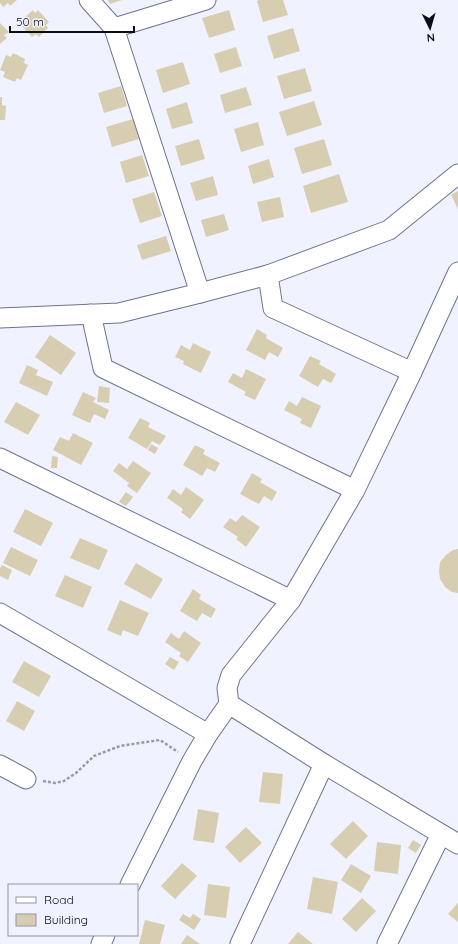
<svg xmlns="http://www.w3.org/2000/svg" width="458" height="944" font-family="Quicksand,sans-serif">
  <rect width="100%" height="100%" fill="#f0f3ff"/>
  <g fill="#d7cdb0">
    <path d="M0 0H17L10 6 8 3 3 7 0 3Z"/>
    <path d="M108 0H122L110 4Z"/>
    <path d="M259 0H283L288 15 263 22 257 1Z"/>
    <path d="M33 10 35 13 38 10 49 22 46 25 48 28 39 37 36 34 32 37 21 25 25 21 23 19Z"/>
    <path d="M229 10 235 30 209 38 202 18Z"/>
    <path d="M0 23 9 32 4 35 7 38 0 44Z"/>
    <path d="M293 28 300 51 274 59 267 36Z"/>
    <path d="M236 47 242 66 220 73 214 54Z"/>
    <path d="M13 53 25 59 24 63 28 65 21 80 17 78 15 82 3 77 5 72 0 70 6 55 11 57Z"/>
    <path d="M183 62 190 84 163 93 156 70Z"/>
    <path d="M305 68 312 91 284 99 277 76Z"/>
    <path d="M121 86 127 106 104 113 98 93Z"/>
    <path d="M246 87 252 105 225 113 220 95Z"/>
    <path d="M0 97H2V105L6 106 5 120H0Z"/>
    <path d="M314 101 322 125 287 136 279 112Z"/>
    <path d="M187 102 193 123 172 129 166 109Z"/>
    <path d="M133 119 139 139 112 147 106 127Z"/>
    <path d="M258 122 264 145 241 152 234 129Z"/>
    <path d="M199 139 205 159 181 166 175 146Z"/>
    <path d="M324 139 332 165 302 174 294 148Z"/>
    <path d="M142 155 149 176 126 183 120 162Z"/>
    <path d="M269 159 274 177 253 184 248 166Z"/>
    <path d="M339 174 348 202 311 213 303 186Z"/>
    <path d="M213 176 218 195 196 201 190 183Z"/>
    <path d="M458 191V209L451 195Z"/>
    <path d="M154 192 162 216 140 223 132 199Z"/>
    <path d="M280 197 284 217 262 222 257 202Z"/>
    <path d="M224 214 229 230 206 237 201 220Z"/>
    <path d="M166 236 171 251 142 260 137 245Z"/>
    <path d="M257 329 267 335 266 338 283 348 278 357 269 352 265 360 246 350Z"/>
    <path d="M50 335 76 353 61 375 35 357Z"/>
    <path d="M193 343 211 352 201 373 183 364 184 361 175 357 181 345 190 350Z"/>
    <path d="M310 356 321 361 319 364 336 374 331 383 323 379 318 387 299 376Z"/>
    <path d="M27 365 38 370 36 375 53 382 47 396 19 383Z"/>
    <path d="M246 369 266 379 255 400 244 395 246 392 228 382 233 373 242 378Z"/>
    <path d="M99 386 110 388 109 403 97 402Z"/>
    <path d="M83 392 96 398 93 402 109 410 105 419 94 414 90 423 72 415Z"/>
    <path d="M302 397 321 406 311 428 300 423 302 419 284 410 289 401 297 406Z"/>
    <path d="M16 402 40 415 28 435 4 422Z"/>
    <path d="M140 418 150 423 148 427 166 436 160 445 152 441 147 449 128 438Z"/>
    <path d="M73 433 93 443 81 465 53 450 60 437 69 441Z"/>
    <path d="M151 444 158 448 155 454 148 450Z"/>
    <path d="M195 445 205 450 203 454 220 463 215 472 207 468 202 476 183 465Z"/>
    <path d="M52 456 58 457 57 468H51Z"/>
    <path d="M133 461 151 473 137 493 127 486 129 483 113 471 119 463 127 469Z"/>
    <path d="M252 473 262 479 260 482 277 492 272 501 264 496 259 504 240 494Z"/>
    <path d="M186 487 204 500 190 519 181 512 183 509 167 498 173 489 181 495Z"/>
    <path d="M126 492 133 497 126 506 119 502Z"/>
    <path d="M25 509 53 523 41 546 13 532Z"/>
    <path d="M242 515 260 527 246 547 236 539 238 537 223 527 230 518 236 522Z"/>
    <path d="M80 538 108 550 99 570 70 558Z"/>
    <path d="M11 547 38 560 30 576 3 563Z"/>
    <path d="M458 549V593L452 592 445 587 440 579 439 571 440 562 446 555 453 550Z"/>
    <path d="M136 563 163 579 151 599 124 584Z"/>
    <path d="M2 565 12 570 8 580 0 576V568Z"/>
    <path d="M65 575 92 587 83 608 55 596Z"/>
    <path d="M193 589 201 595 199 599 216 609 211 618 202 613 197 621 180 611Z"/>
    <path d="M120 600 149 613 138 636 123 630 121 636 107 630Z"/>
    <path d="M184 631 201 643 188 662 179 656 181 653 165 642 171 633 179 639Z"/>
    <path d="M170 657 179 662 174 670 165 664Z"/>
    <path d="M24 661 51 676 39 697 12 682Z"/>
    <path d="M17 701 35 711 24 731 6 721Z"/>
    <path d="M263 772 283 774 280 804 259 802Z"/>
    <path d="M198 809 219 813 214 843 193 840Z"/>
    <path d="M353 821 368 836 346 859 330 844Z"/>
    <path d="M246 827 262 843 240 863 225 847Z"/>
    <path d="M413 840 421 845 416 853 408 848Z"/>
    <path d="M377 842 401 845 398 874 374 871Z"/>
    <path d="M182 863 197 876 175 899 161 886Z"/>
    <path d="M351 864 371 876 361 893 341 880Z"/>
    <path d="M313 877 338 882 332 914 307 909Z"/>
    <path d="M208 884 230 887 226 918 204 915Z"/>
    <path d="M362 898 376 911 356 932 342 919Z"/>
    <path d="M458 903V922L448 914Z"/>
    <path d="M183 914 190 918 193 914 201 919 194 930 179 920Z"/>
    <path d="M145 920 165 925 160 944H139Z"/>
    <path d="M298 932 313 944H288Z"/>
    <path d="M187 935 200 944H181Z"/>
  </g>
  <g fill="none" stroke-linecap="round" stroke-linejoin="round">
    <g stroke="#6d738d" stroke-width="21">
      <g id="street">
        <path d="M89 0 114 28 200 293"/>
        <path d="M114 28 206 0"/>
        <path d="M458 272 412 372 355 490 291 600 231 675 227 688 229 704 324 764 458 844"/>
        <path d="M268 275 273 308 412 372"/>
        <path d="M91 314 103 368 355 490"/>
        <path d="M0 318 119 313 200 293 268 275 389 230 458 174"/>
        <path d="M0 458 291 600"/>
        <path d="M0 613 208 734"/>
        <path d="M0 765 26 779"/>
        <path d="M130 885 192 761 208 734 229 704"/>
        <path d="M101 944 105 935"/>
        <path d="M240 944 324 764"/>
        <path d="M387 944 441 834"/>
      </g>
    </g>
    <path stroke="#999ca6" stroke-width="2.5" stroke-dasharray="3 2" stroke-linecap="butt" d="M43 781 55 783 64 781 76 773 94 756 120 746 160 740 178 752"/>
    <use href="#street" stroke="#fff" stroke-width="19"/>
  </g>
  <rect x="8" y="884" width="130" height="52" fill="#f0f3ff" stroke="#9497a2"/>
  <rect x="16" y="897" width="20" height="6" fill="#ffffff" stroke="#9497a2"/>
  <text x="44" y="904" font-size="12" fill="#0b0d16">Road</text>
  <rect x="16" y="914" width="20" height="12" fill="#d7cdb0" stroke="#9497a2"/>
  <text x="44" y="924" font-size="12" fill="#0b0d16">Building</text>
  <g transform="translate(430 28) rotate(175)" stroke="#f0f3ff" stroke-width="3" paint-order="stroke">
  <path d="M0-3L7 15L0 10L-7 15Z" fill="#0b0d16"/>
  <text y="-6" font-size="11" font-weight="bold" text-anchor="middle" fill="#0b0d16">N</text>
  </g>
  <path d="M10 26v6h124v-6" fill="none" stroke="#0b0d16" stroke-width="2"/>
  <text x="16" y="26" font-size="12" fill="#0b0d16" stroke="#f0f3ff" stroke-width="3" paint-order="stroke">50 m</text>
</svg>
